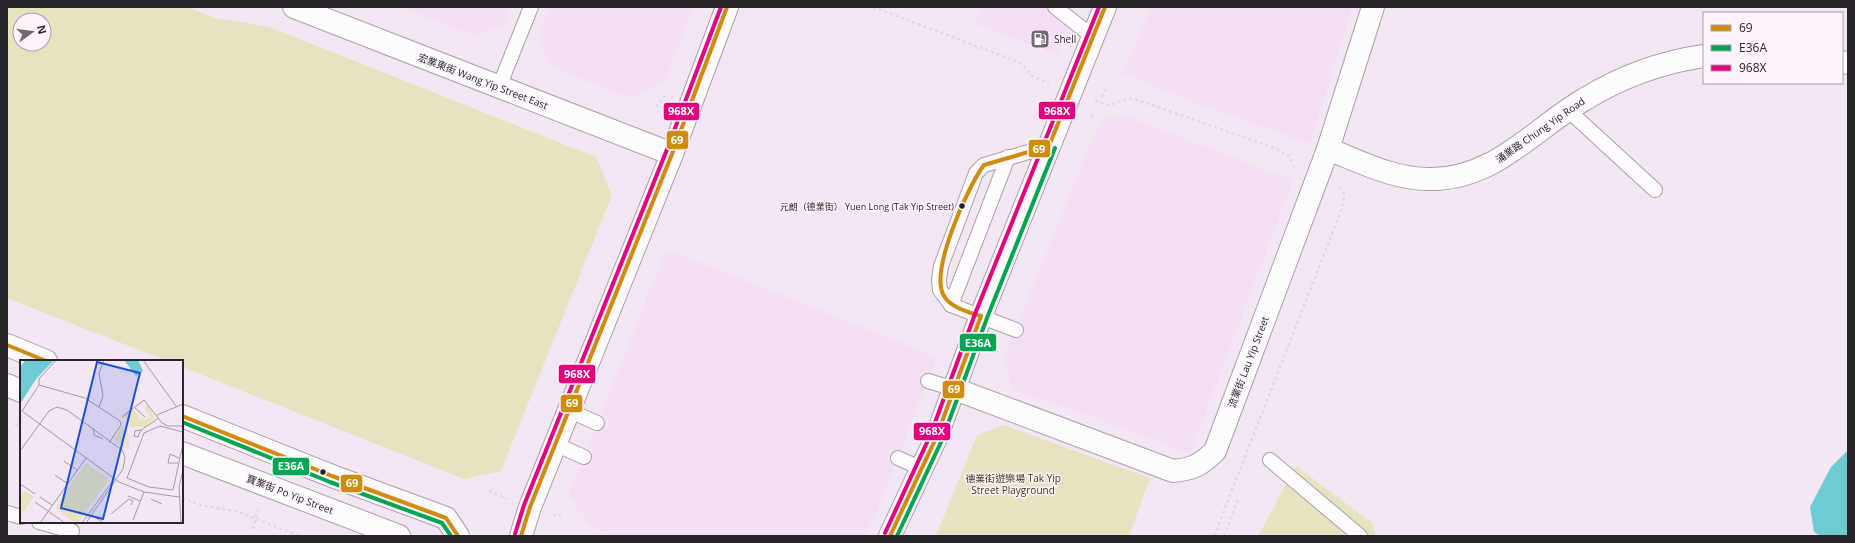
<svg xmlns="http://www.w3.org/2000/svg" width="1855" height="543" font-family="'Open Sans','Noto Sans TC',sans-serif">
  <rect width="100%" height="100%" fill="#f4e7f4"/>
  <g fill="#f5dff5">
    <path d="M401 7H511L505 24 475 36Z"/>
    <path d="M550 7H694L664 83 630 98 552 67 538 37Z"/>
    <path d="M981 7H1076L1058 56 974 23Z"/>
    <path d="M1151 7H1352L1310 144 1204 106 1123 74Z"/>
    <path d="M1123 115 1293 180 1190 454 1087 415 1014 391 1003 360 1100 120Z"/>
    <path d="M666 249 937 357 876 514 864 536H614L592 527 568 497Z"/>
  </g>
  <g fill="#e6e3c0" fill-rule="evenodd">
    <path d="M7 7H187L215 18 269 27 596 157 612 195 501 471 464 479 182 367V361H167L7 298ZM20 20H44V44H20Z"/>
    <path d="M1003 425 1150 478 1129 536H936L977 435Z"/>
    <path d="M1296 466 1372 523 1376 536H1258Z"/>
  </g>
  <path fill="#6ecbd4" d="M1848 450V536H1821L1814 532 1810 507 1831 467Z"/>
  <g fill="none" stroke-linecap="round" stroke-linejoin="round">
    <g stroke="#aba1ab" stroke-width="16">
      <g id="service">
        <path d="M1055 7 1093 37"/>
        <path d="M499 87 531 7"/>
        <path d="M1568 110 1655 190"/>
        <path d="M951 305 1008 157"/>
        <path d="M1016 330 951 305 940 290 939 280 941 266 976 173 984 165 1049 146"/>
        <path d="M928 381 955 389"/>
        <path d="M568 410 597 423"/>
        <path d="M555 444 584 457"/>
        <path d="M898 458 922 469"/>
        <path d="M1270 460 1360 536"/>
        <path d="M7 513 21 517"/>
        <path d="M39 522 72 531"/>
      </g>
    </g>
    <g stroke="#aba1ab" stroke-width="24">
      <g id="minor">
        <path d="M294 7 672 154"/>
        <path d="M1842 62 1848 63"/>
        <path d="M1328 149C1361 162 1395 180 1432 179 1495 179 1535 128 1585 99 1621 77 1662 62 1704 56"/>
        <path d="M955 389 1173 471C1193 469 1201 465 1215 451L1328 149 1373 7"/>
      </g>
    </g>
    <g stroke="#aba1ab" stroke-width="24">
      <g id="tertiary">
        <path d="M7 345 46 361"/>
        <path d="M7 385 21 391"/>
        <path d="M182 416 332 476 446 518 458 536"/>
        <path d="M182 453 399 536"/>
        <path d="M521 536 530 507 672 154 727 7"/>
        <path d="M890 536 936 438 981 316 1105 7"/>
      </g>
    </g>
    <g stroke="#dfdadf" stroke-width="2.5" stroke-dasharray="3 3" stroke-linecap="butt">
      <path d="M873 7 1021 63 1032 76 1049 83"/>
      <path d="M1102 97 1106 89"/>
      <path d="M1095 101 1107 105 1113 104 1129 98 1138 100 1277 149 1289 156 1294 167"/>
      <path d="M656 107 666 95"/>
      <path d="M1091 117 1094 112"/>
      <path d="M15 424 21 426"/>
      <path d="M489 491 507 499"/>
      <path d="M182 498 201 505 239 512 299 536"/>
      <path d="M553 515H561"/>
      <path d="M253 529 258 509"/>
      <path d="M1214 536 1343 206 1344 193 1340 188"/>
      <path d="M1224 536 1238 500"/>
    </g>
    <use href="#service" stroke="#fdfbfd" stroke-width="14"/>
    <use href="#minor" stroke="#fdfbfd" stroke-width="22"/>
    <use href="#tertiary" stroke="#fdfbfd" stroke-width="22"/>
    <g stroke="#fdf4fe" stroke-width="7">
      <g id="bus-1">
        <path d="M7 345 46 361"/>
        <path d="M182 416 332 476 446 518 458 536"/>
        <path d="M521 536 530 507 672 154 727 7"/>
        <path d="M890 536 936 438 981 316C969 312 951 308 944 296 929 272 968 186 984 165L1049 146 1105 7"/>
      </g>
    </g>
    <g stroke="#fdf4fe" stroke-width="7">
      <g id="bus-2">
        <path d="M182 422 330 482 442 523 451 536"/>
        <path d="M897 536 942 440 987 318 1055 148"/>
      </g>
    </g>
    <g stroke="#fdf4fe" stroke-width="7">
      <g id="bus-3">
        <path d="M885 533 930 436 975 314 1099 7"/>
        <path d="M515 534 524 505 666 152 721 7"/>
      </g>
    </g>
    <use href="#bus-1" stroke="#ce8c09" stroke-width="4"/>
    <use href="#bus-2" stroke="#00a651" stroke-width="4"/>
    <use href="#bus-3" stroke="#e5007d" stroke-width="4"/>
  </g>
  <defs>
    <g id="fuel-square" transform="scale(1)"><rect x="-9" y="-9" width="18" height="18" rx="4" fill="#716872" stroke="#fdf4fe"/><path d="M-5.5-6h7V0h2V4h1.3V-2.5L3-4.5l.8-.8L6-3V5H2.5V1h-1V6h-7ZM-4.2-4.7v3.2H.2V-4.7Z" fill="#fff"/></g>
  </defs>
  <g fill-rule="evenodd">
    <use href="#fuel-square" x="1040" y="39"/>
  </g>
  <g fill="#2b232c" stroke="#fdf4fe" stroke-width="1.5">
    <circle cx="962" cy="206" r="3.5"/>
    <circle cx="323" cy="472" r="3.5"/>
  </g>
  <g text-anchor="middle" dominant-baseline="central" stroke-width="3" stroke-linejoin="round" paint-order="stroke">
    <g font-size="9" fill="#2b232c" stroke="#fdf4fe" text-anchor="end">
      <text x="954" y="206">元朗（德業街） Yuen Long (Tak Yip Street)</text>
    </g>
    <g font-size="10" fill="#2b232c" stroke="#fdf4fe" text-anchor="start">
      <text x="1054" y="39">Shell</text>
    </g>
    <g font-size="10" fill="#2b232c" stroke="#fdf4fe">
      <text transform="translate(483 81) rotate(21)">宏業東街 Wang Yip Street East</text>
      <text transform="translate(1540 130) rotate(-35)">涌業路 Chung Yip Road</text>
      <text transform="translate(1248 362) rotate(-69)">流業街 Lau Yip Street</text>
      <text transform="translate(290 494) rotate(21)">寶業街 Po Yip Street</text>
    </g>
    <g font-size="10" fill="#3b3c15" stroke="#fdf4fe">
      <text x="1013" y="478">德業街遊樂場 Tak Yip<tspan x="1013" dy="12">Street Playground</tspan></text>
    </g>
  </g>
  <g transform="translate(20 360)">
    <rect width="163" height="163" fill="#f4e7f4"/>
    <path d="M125 45 130 48 135 59 124 67H109L110 62 103 55 109 50H114L121 60 131 57 125 50ZM101 67 108 72 109 90 94 80ZM65 104H68L88 118V121L58 162H54L37 150 36 146ZM5 131 14 137 0 156V138Z" fill="#e6e3c0"/>
    <path d="M5 0H34L16 19 0 44V8ZM104 0H118L123 11 116 16Z" fill="#6ecbd4"/>
    <path fill="none" stroke="#a499a4" stroke-width="1" d="M123 0 156 46M19 25 65 38 100 61 101 65 89 83M19 25V19L36 0M79 47 83 36 79 13 84 0M115 48 125 57M2 51 99 122 124 132 159 137M2 51 19 25M137 55 163 44M102 57 124 40 142 63 148 66H163M73 68 74 75 83 79M121 70 118 77 114 76 115 71 121 70 139 58M163 72 140 66 124 73 107 118 129 127 153 130 163 84M0 91 29 51 37 47 47 50 102 90 105 97 103 109 66 163M44 101 57 110M158 103H148L150 94 159 98M35 115 48 124M0 124 15 134M108 136 120 141M20 137 32 145M131 139 142 144M15 142 45 163M91 154 109 139 113 141 111 145M71 155 84 163M113 160 124 132M20 163 66 98M62 163 92 122M161 163 159 127 163 110"/>
    <path fill="#1d4ed8" fill-opacity="0.15" stroke="#1d4ed8" stroke-width="2" d="M77 2 120 13 83 159 41 148Z"/>
    <rect width="163" height="163" fill="none" stroke="#2b232c" stroke-width="2"/>
  </g>
  <g stroke="#fdf4fe" stroke-width="1.5">
    <rect x="1038" y="101" width="38" height="19" rx="4" fill="#e5007d"/>
    <rect x="663" y="102" width="37" height="19" rx="4" fill="#e5007d"/>
    <rect x="666" y="130" width="23" height="20" rx="4" fill="#ce8c09"/>
    <rect x="1028" y="139" width="23" height="19" rx="4" fill="#ce8c09"/>
    <rect x="959" y="333" width="38" height="19" rx="4" fill="#00a651"/>
    <rect x="558" y="364" width="38" height="20" rx="4" fill="#e5007d"/>
    <rect x="942" y="380" width="23" height="19" rx="4" fill="#ce8c09"/>
    <rect x="560" y="394" width="23" height="19" rx="4" fill="#ce8c09"/>
    <rect x="913" y="422" width="38" height="19" rx="4" fill="#e5007d"/>
    <rect x="272" y="457" width="38" height="19" rx="4" fill="#00a651"/>
    <rect x="340" y="474" width="23" height="19" rx="4" fill="#ce8c09"/>
  </g>
  <g font-size="11" text-anchor="middle" font-weight="bold" fill="#fff">
    <text x="1057" y="115">968X</text>
    <text x="681" y="115">968X</text>
    <text x="677" y="144">69</text>
    <text x="1039" y="153">69</text>
    <text x="978" y="347">E36A</text>
    <text x="577" y="378">968X</text>
    <text x="954" y="393">69</text>
    <text x="572" y="407">69</text>
    <text x="932" y="435">968X</text>
    <text x="291" y="470">E36A</text>
    <text x="352" y="487">69</text>
  </g>
  <rect width="1855" height="543" fill="none" stroke="#2b232c" stroke-width="16"/>
  <rect x="1703" y="12" width="140" height="72" fill="#fdf4fe" stroke="#a9a0aa"/>
  <rect x="1711" y="25" width="20" height="6" fill="#ce8c09" stroke="#a9a0aa"/>
  <text x="1739" y="32" font-size="12" fill="#2b232c">69</text>
  <rect x="1711" y="45" width="20" height="6" fill="#00a651" stroke="#a9a0aa"/>
  <text x="1739" y="52" font-size="12" fill="#2b232c">E36A</text>
  <rect x="1711" y="65" width="20" height="6" fill="#e5007d" stroke="#a9a0aa"/>
  <text x="1739" y="72" font-size="12" fill="#2b232c">968X</text>
  <g transform="translate(32 32) rotate(76)"><circle r="19" fill="#fdf4fe" stroke="#a9a0aa"/>
  <path d="M0-3L7 15L0 10L-7 15Z" fill="#716872"/>
  <text y="-6" font-size="11" font-weight="bold" text-anchor="middle" fill="#2b232c">N</text>
  </g>
</svg>
